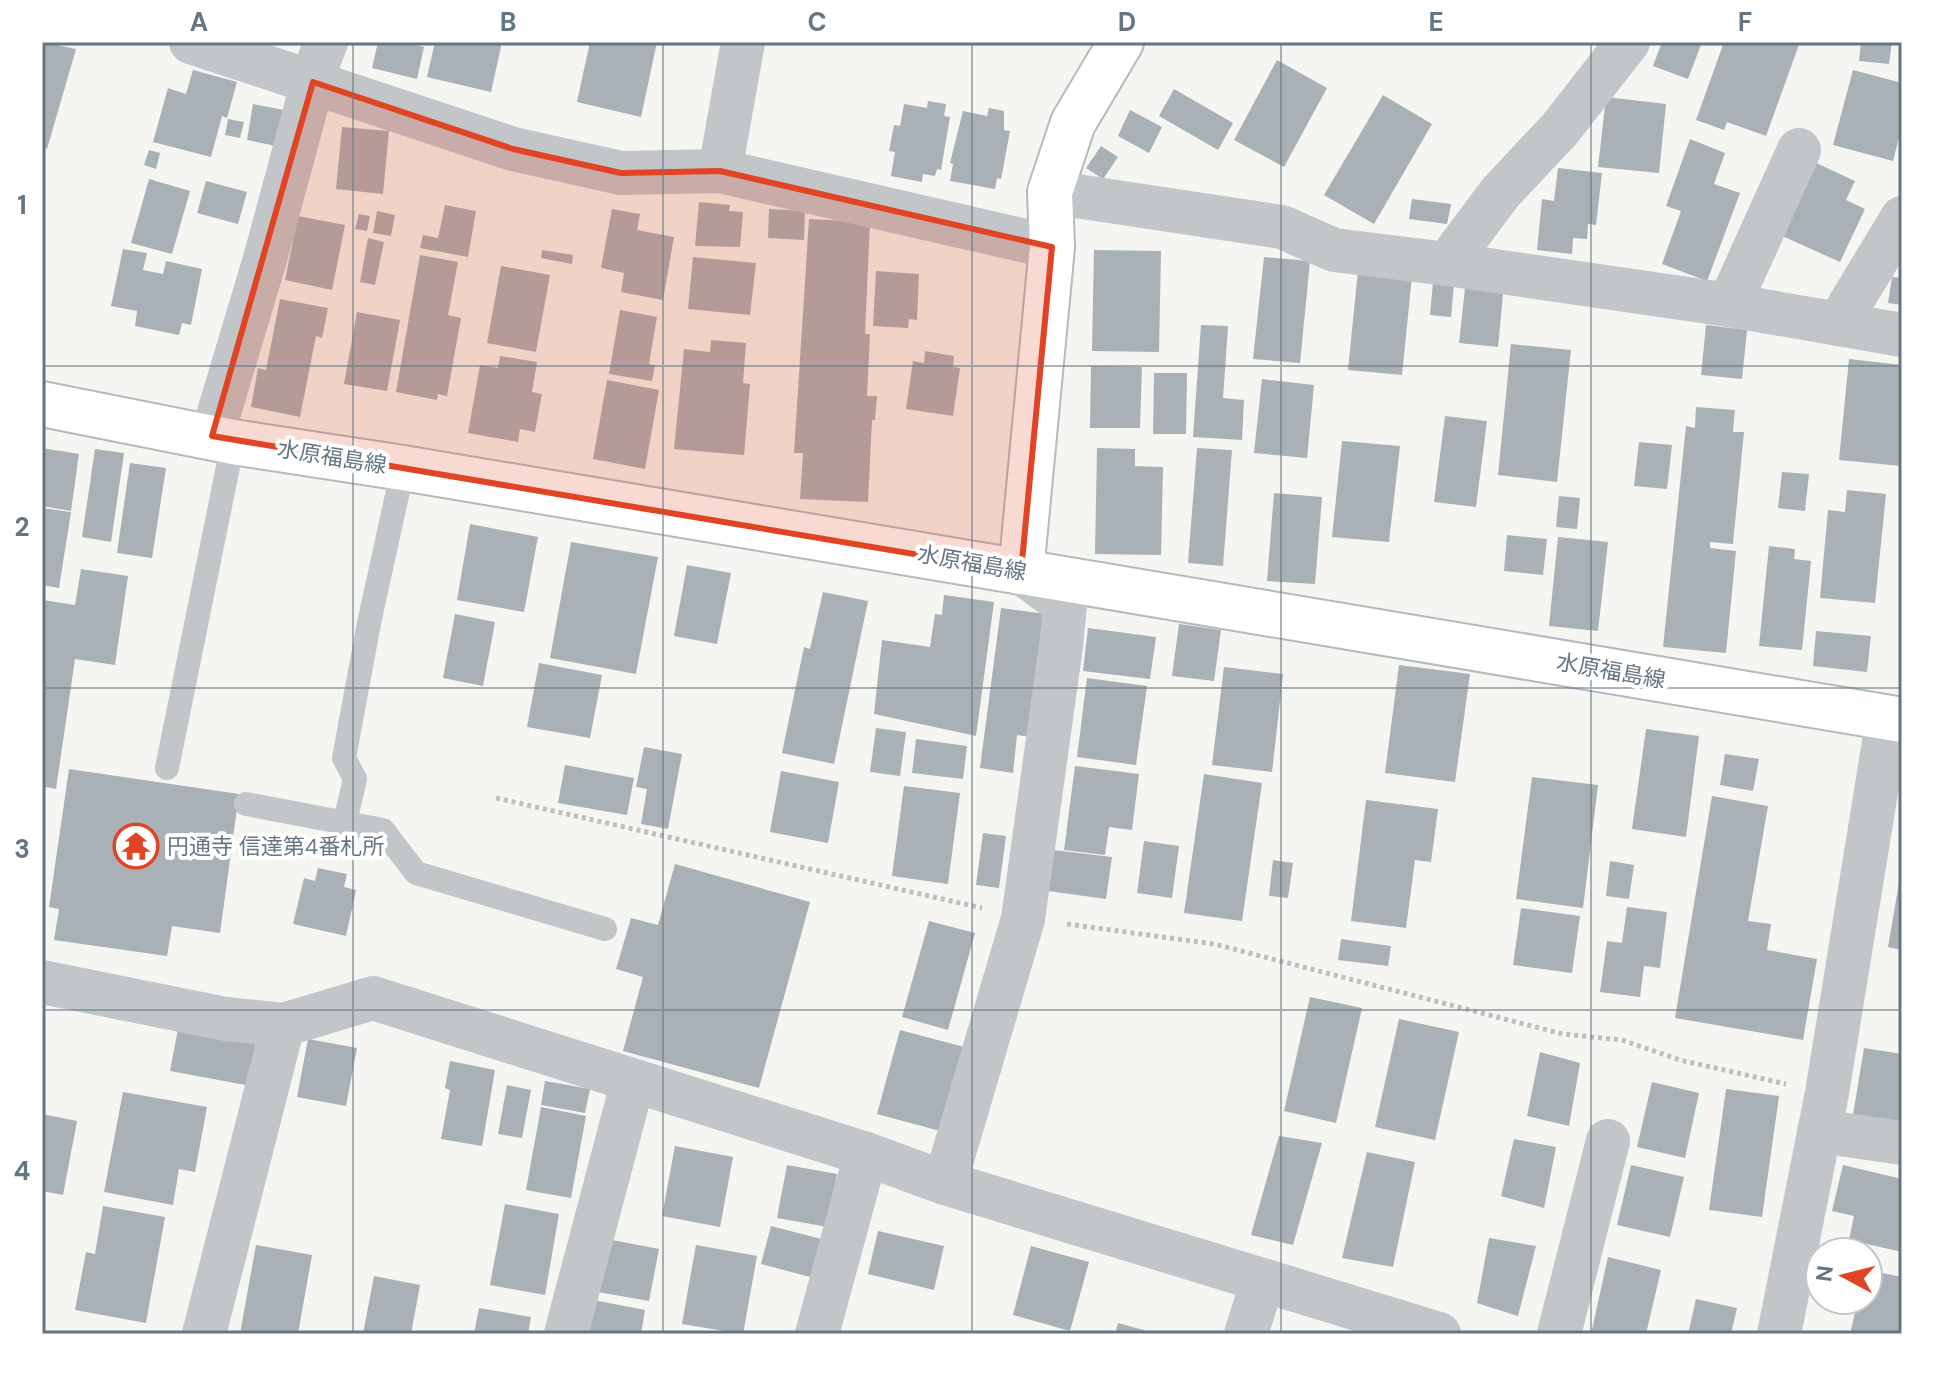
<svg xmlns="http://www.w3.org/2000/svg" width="1944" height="1376" font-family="'DM Sans','Noto Sans JP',sans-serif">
  <rect width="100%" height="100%" fill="#f5f5f1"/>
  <g fill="#a9b1b6">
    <path d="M42 42 76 49 47 149 42 147Z"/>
    <path d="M378 42H417L416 45 424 47 417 79 372 68Z"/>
    <path d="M435 42H502L491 92 427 77Z"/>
    <path d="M590 42H657L641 117 577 102Z"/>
    <path d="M1662 42H1702L1688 79 1653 66Z"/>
    <path d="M1724 42H1800L1766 136 1727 122 1724 130 1696 120Z"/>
    <path d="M1861 42H1892L1889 64 1859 61Z"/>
    <path d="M1277 60 1327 88 1284 167 1234 140Z"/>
    <path d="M193 70 237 82 227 118 222 116 211 157 153 142 168 88 186 94Z"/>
    <path d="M1853 70 1902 83V126L1893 161 1833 145Z"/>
    <path d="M1174 89 1233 123 1218 150 1159 116Z"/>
    <path d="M1383 95 1432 124 1374 224 1324 195Z"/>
    <path d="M1606 97 1666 104 1659 173 1598 167Z"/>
    <path d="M928 101 946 104 944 116 950 117 941 170 937 169 935 176 923 174 922 182 891 176 895 152 889 151 894 125 900 126 904 104 927 108Z"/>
    <path d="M253 104 284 110 276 146 247 140Z"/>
    <path d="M989 108 1004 111V130L1010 131 1001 179 997 178 995 189 950 181 953 164 950 163 963 111 987 116Z"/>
    <path d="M1130 110 1162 127 1149 153 1118 136Z"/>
    <path d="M228 119 244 122 240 138 225 135Z"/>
    <path d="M342 127 389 131 383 194 336 189Z"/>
    <path d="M1690 139 1725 153 1714 184 1740 193 1707 281 1662 264 1681 211 1666 206Z"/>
    <path d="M1101 146 1118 157 1103 179 1086 168Z"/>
    <path d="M149 150 160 153 156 169 144 165Z"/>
    <path d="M1814 162 1855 181 1846 200 1865 209 1840 262 1780 235Z"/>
    <path d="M1558 168 1602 173 1596 225 1588 224 1587 239 1573 238 1572 254 1537 250 1542 199 1554 201Z"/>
    <path d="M149 179 190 191 172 254 131 243Z"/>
    <path d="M206 181 247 192 238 224 197 213Z"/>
    <path d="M1412 199 1451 204 1447 224 1409 219Z"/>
    <path d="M699 202 730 205 729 211 743 212 740 247 695 246Z"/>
    <path d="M445 205 476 211 468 257 420 248 423 235 438 238Z"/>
    <path d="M612 209 640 214 637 230 674 237 663 300 621 292 624 273 601 268Z"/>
    <path d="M769 209 805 211 804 240 768 238Z"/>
    <path d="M377 211 395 215 391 236 373 233Z"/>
    <path d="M359 214 370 216 367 231 355 229Z"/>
    <path d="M298 216 345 225 332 290 285 280Z"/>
    <path d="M809 219 870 222 865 334H870L867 396H877L875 420H872L868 502 800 499 803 453H794Z"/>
    <path d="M368 238 384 242 375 285 360 282Z"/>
    <path d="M123 249 147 253 143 270 163 274 166 261 202 269 191 325 182 323 179 335 135 326 137 311 111 306Z"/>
    <path d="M542 250 573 255 572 264 541 258Z"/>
    <path d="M1094 250 1161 251 1159 352 1092 351Z"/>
    <path d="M420 255 458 262 448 315 461 318 447 396 438 394 437 400 396 392Z"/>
    <path d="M693 257 756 263 750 315 688 309Z"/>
    <path d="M1264 257 1310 261 1300 363 1253 359Z"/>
    <path d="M501 266 550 275 536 352 487 343Z"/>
    <path d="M1358 270 1412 276 1402 375 1348 370Z"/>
    <path d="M876 271 919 274 917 320 909 319 908 328 873 326Z"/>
    <path d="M1892 277 1902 278V305L1888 303Z"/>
    <path d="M1466 279 1504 284 1498 347 1459 343Z"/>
    <path d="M1433 282 1454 284 1451 317 1430 315Z"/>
    <path d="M280 299 328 308 322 338 316 336 300 417 251 407 258 368 266 370Z"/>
    <path d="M620 310 657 317 649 364 655 365 652 381 609 374Z"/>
    <path d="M357 312 400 320 387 391 344 384Z"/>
    <path d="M1201 325 1228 326 1223 398 1244 400 1242 440 1193 437Z"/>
    <path d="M1706 325 1747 330 1742 379 1701 375Z"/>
    <path d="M711 340 746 343 743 383 750 384 744 455 674 449 684 349 710 352Z"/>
    <path d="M1511 344 1571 350 1557 482 1498 475Z"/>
    <path d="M925 351 954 356 953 367 960 368 953 416 906 409 913 361 924 363Z"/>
    <path d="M500 356 537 362 532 392 542 394 535 432 520 429 518 442 468 433 480 365 498 368Z"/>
    <path d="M1849 359 1902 365V466L1839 460Z"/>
    <path d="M1091 366 1142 367 1140 428H1090Z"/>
    <path d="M1154 373H1187L1186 434H1153Z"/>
    <path d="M1262 379 1314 385 1307 458 1254 453Z"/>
    <path d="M607 380 659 390 645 469 593 459Z"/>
    <path d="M1696 407 1735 410 1733 432H1744L1733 544 1710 542V548L1736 551 1726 653 1663 647 1686 426 1695 428Z"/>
    <path d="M1445 416 1487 421 1476 507 1434 502Z"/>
    <path d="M1342 441 1400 446 1389 542 1332 537Z"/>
    <path d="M1639 442 1672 445 1667 489 1634 486Z"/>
    <path d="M42 448 79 454 71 511 42 506Z"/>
    <path d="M1097 448 1135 449V466L1163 467 1161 555 1095 554Z"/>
    <path d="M1197 448 1232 450 1223 566 1188 563Z"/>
    <path d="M95 449 124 453 111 542 82 537Z"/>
    <path d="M130 463 166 468 152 558 117 553Z"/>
    <path d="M1782 472 1809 474 1805 511 1778 508Z"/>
    <path d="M1847 490 1886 494 1875 603 1820 598 1828 510 1845 512Z"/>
    <path d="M1274 493 1322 497 1315 584 1267 581Z"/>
    <path d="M1559 496 1580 498 1577 529 1556 527Z"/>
    <path d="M42 508 71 512 59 588 42 585Z"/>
    <path d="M470 524 538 537 524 612 457 600Z"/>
    <path d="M1507 535 1547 539 1543 575 1504 571Z"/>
    <path d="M1558 537 1608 542 1598 631 1549 626Z"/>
    <path d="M571 542 658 557 636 674 550 658Z"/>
    <path d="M1769 546 1795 549 1794 559 1811 561 1802 650 1759 646Z"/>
    <path d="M687 565 731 573 717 644 674 636Z"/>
    <path d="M81 569 128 576 115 665 75 659 56 789 46 787 42 804 43 600 75 605Z"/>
    <path d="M823 592 868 601 834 764 782 753 804 647 810 649Z"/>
    <path d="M944 595 994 602 976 736 874 714 882 640 930 647 935 614 942 615Z"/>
    <path d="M1001 608 1053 615 1036 738 1017 735 1013 773 980 768Z"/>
    <path d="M455 614 495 622 483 686 443 678Z"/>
    <path d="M1179 624 1221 630 1214 681 1172 676Z"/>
    <path d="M1088 628 1156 637 1150 679 1083 671Z"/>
    <path d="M1816 631 1871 636 1867 672 1813 666Z"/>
    <path d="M539 663 602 675 590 738 527 727Z"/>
    <path d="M1399 665 1470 674 1455 782 1385 773Z"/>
    <path d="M1224 667 1283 674 1272 772 1212 765Z"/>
    <path d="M1087 678 1147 686 1136 765 1077 757Z"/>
    <path d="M876 728 906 732 900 776 870 772Z"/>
    <path d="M1646 729 1699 736 1686 837 1632 829Z"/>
    <path d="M916 739 967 746 963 779 912 773Z"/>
    <path d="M644 747 682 754 668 829 641 824 647 789 636 787Z"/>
    <path d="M1725 754 1759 759 1753 791 1720 785Z"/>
    <path d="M565 765 634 778 627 815 558 803Z"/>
    <path d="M1075 766 1139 774 1132 830 1109 827 1105 855 1064 850Z"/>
    <path d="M69 769 239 794 220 933 172 926 167 956 54 940 59 909 49 907Z"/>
    <path d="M781 771 839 782 828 843 770 832Z"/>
    <path d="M1204 774 1262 783 1242 921 1184 913Z"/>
    <path d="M1532 777 1598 785 1583 908 1516 899Z"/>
    <path d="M904 786 960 793 948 884 892 876Z"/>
    <path d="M1712 796 1768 806 1748 921 1771 924 1767 950 1817 959 1803 1040 1675 1018Z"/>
    <path d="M1366 800 1438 809 1431 862 1415 860 1406 928 1351 921Z"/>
    <path d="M983 833 1006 836 999 888 976 885Z"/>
    <path d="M1144 841 1179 846 1172 898 1137 893Z"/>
    <path d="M1053 850 1112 857 1106 899 1048 891Z"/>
    <path d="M1273 860 1293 863 1288 898 1269 896Z"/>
    <path d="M1610 861 1634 865 1629 899 1606 896Z"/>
    <path d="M675 864 810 902 759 1088 623 1051 643 977 616 969 631 918 658 925Z"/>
    <path d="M318 868 347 874 344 887 356 890 346 936 293 924 304 878 315 881Z"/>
    <path d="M1900 877H1902V950L1888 947Z"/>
    <path d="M1627 907 1667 912 1660 968 1644 966 1640 997 1600 992 1607 941 1622 943Z"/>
    <path d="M1521 908 1580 916 1572 973 1513 965Z"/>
    <path d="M929 921 975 933 948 1030 902 1017Z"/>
    <path d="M1341 939 1391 946 1388 966 1338 960Z"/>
    <path d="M1310 997 1362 1008 1336 1123 1284 1111Z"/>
    <path d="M1399 1019 1459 1032 1435 1140 1375 1127Z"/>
    <path d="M178 1029 259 1044 251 1086 170 1071Z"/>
    <path d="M900 1030 964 1047 940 1131 877 1114Z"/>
    <path d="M308 1039 357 1048 346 1106 297 1097Z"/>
    <path d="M1864 1048 1902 1054V1124L1853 1115Z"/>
    <path d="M1540 1052 1580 1063 1569 1126 1527 1116Z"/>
    <path d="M450 1061 495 1070 482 1146 441 1139 450 1090 445 1088Z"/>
    <path d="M545 1081 590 1089 585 1113 541 1105Z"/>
    <path d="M1652 1082 1699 1093 1685 1158 1637 1147Z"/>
    <path d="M507 1085 531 1090 522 1138 498 1134Z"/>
    <path d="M1726 1089 1779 1096 1762 1217 1709 1210Z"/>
    <path d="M123 1092 207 1107 195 1172 179 1169 173 1205 104 1192Z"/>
    <path d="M541 1107 586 1116 571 1198 526 1190Z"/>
    <path d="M42 1114 77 1121 63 1195 42 1191Z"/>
    <path d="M1279 1136 1322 1143 1293 1245 1251 1235Z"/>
    <path d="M1514 1139 1556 1147 1544 1208 1501 1196Z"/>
    <path d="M675 1146 733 1157 720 1227 662 1216Z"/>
    <path d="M1367 1152 1415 1162 1393 1267 1342 1258Z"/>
    <path d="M787 1165 837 1174 828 1227 777 1218Z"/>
    <path d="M1631 1165 1684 1177 1670 1237 1617 1225Z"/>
    <path d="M1843 1165 1902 1179V1252L1849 1240 1854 1216 1832 1211Z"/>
    <path d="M505 1204 559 1214 545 1295 490 1285Z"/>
    <path d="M103 1206 165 1217 146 1323 75 1310 86 1252 95 1254Z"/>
    <path d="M771 1226 829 1241 818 1279 761 1264Z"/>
    <path d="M878 1231 944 1246 934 1290 868 1274Z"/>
    <path d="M1489 1238 1536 1246 1518 1316 1477 1303Z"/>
    <path d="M607 1239 659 1249 649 1301 598 1292Z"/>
    <path d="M256 1245 312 1255 298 1334H240Z"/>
    <path d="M696 1245 757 1256 743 1334 682 1324Z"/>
    <path d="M1031 1246 1089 1262 1070 1331 1013 1315Z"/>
    <path d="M1608 1257 1661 1270 1646 1334H1591Z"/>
    <path d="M1868 1270 1902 1277V1334H1850L1858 1300H1868Z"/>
    <path d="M374 1276 420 1285 411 1334H363Z"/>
    <path d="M1696 1299 1737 1308 1731 1334H1688Z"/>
    <path d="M593 1300 645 1310 641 1334H586Z"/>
    <path d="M479 1308 531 1317 528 1334H474Z"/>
    <path d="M1118 1323 1154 1333V1334H1115Z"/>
  </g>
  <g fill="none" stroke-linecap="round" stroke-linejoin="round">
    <g stroke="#b4babe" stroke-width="48">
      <g id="secondary">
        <path d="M42 404 233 442 403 468 1902 720"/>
        <path d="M1021 572 1052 247 1050 192 1073 123 1121 42"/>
      </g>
    </g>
    <g stroke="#bcbec0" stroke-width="5" stroke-dasharray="4 4" stroke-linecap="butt">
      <path d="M496 798 982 908"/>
      <path d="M1067 924 1214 944 1563 1034 1622 1040 1680 1060 1786 1084"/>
    </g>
    <g stroke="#c2c6c9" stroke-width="24">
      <path d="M167 768 233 442"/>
      <path d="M246 804 383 830 416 873 605 929"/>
      <path d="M345 822 355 779 344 758 369 623 403 468"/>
    </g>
    <g stroke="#c2c6c9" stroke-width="44">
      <path d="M191 42 513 149 621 173 720 171 1052 247"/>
      <path d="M720 171 743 42"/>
      <path d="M1050 192 1282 227 1334 250 1447 264 1729 305 1902 335"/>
      <path d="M1447 264 1500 193 1560 129 1628 42"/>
      <path d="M1729 305 1799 150"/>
      <path d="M1838 324 1902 218"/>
      <path d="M212 436 265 259 318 63 326 42"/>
      <path d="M42 982 226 1019 283 1025 373 998 866 1154 945 1183 1439 1334"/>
      <path d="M1819 1131 1902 1143"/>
      <path d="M945 1183 1023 919 1061 646 1065 605 1021 572"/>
      <path d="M204 1334 283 1025"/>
      <path d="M566 1334 633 1081"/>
      <path d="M817 1334 866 1154"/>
      <path d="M1246 1334 1263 1280"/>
      <path d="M1559 1334 1608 1141"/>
      <path d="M1779 1334 1827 1093 1888 718"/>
    </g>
    <use href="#secondary" stroke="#fff" stroke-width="44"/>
  </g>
  <path fill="#e14425" fill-opacity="0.2" stroke="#e14425" stroke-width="6" stroke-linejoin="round" d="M313 82 513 149 621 173 720 171 1052 247 1021 572 212 436Z"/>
  <path fill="none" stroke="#647682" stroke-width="2" stroke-opacity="0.55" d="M353 42V1334M663 42V1334M972 42V1334M1281 42V1334M1591 42V1334M42 366H1902M42 688H1902M42 1010H1902"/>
  <defs>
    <g id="temple-ring" transform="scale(2.3)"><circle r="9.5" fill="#fff" stroke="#e14425" stroke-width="1.5"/><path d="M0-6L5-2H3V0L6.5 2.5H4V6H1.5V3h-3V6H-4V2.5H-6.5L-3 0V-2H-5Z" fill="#e14425"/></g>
  </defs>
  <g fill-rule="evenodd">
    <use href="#temple-ring" x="136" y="846"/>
  </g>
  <g text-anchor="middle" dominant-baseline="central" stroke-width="8" stroke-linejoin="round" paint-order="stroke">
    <g font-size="22" fill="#647682" stroke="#fff">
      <text transform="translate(332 457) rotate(9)">水原福島線</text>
      <text transform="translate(972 563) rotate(10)">水原福島線</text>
      <text transform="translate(1611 671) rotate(10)">水原福島線</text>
    </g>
    <g font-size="22" fill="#647682" stroke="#fff" text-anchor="start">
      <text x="167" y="846">円通寺 信達第4番札所</text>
    </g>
  </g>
  <rect width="1944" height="1376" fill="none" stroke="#ffffff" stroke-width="88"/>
  <g transform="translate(1844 1276) rotate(277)"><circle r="38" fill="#ffffff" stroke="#c1c8cd" stroke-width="2"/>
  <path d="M0-6L14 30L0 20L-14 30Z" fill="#e14425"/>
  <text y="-12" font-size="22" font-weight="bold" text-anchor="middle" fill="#647682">N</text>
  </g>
  <rect x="44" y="44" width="1856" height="1288" fill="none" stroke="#647682" stroke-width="3"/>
  <g font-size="26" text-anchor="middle" font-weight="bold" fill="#647682">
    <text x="199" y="31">A</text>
    <text x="508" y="31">B</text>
    <text x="817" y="31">C</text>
    <text x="1127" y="31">D</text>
    <text x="1436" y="31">E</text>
    <text x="1745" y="31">F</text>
    <text x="22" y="214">1</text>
    <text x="22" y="536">2</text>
    <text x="22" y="858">3</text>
    <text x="22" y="1180">4</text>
  </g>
</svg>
